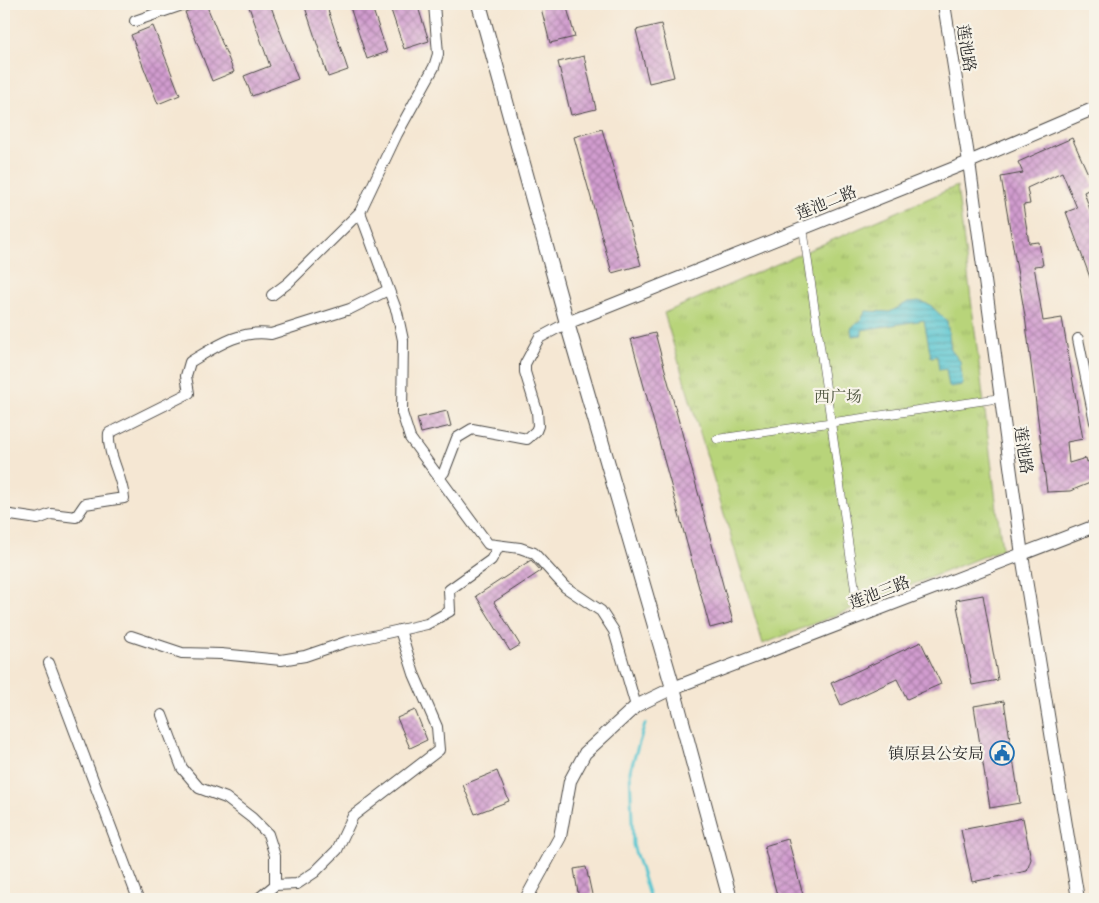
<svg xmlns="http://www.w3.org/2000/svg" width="1099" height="903" font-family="'Libre Caslon Text','Noto Serif SC',serif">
  <defs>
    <pattern id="grass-tufts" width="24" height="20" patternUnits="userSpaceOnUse" patternTransform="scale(1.25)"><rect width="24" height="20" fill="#b8d47a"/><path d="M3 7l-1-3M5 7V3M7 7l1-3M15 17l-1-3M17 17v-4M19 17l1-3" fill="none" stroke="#9eb66a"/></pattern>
    <pattern id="water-rules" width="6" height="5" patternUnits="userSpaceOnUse" patternTransform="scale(1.25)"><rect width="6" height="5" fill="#59c6d1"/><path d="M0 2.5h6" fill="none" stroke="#4aa1aa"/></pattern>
    <pattern id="building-cross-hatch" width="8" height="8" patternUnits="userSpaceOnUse" patternTransform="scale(1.25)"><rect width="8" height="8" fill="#d19ccf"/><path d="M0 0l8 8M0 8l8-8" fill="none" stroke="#aa7fa8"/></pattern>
  </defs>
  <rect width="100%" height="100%" fill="#f7f3e8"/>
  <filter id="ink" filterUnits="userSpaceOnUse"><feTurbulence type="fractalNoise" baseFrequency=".02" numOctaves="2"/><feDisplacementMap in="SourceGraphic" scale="10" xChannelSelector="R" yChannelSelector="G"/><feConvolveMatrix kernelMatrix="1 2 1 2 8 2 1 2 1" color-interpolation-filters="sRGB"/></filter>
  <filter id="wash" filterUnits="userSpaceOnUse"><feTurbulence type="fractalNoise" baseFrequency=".0096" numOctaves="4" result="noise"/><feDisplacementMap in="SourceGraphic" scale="20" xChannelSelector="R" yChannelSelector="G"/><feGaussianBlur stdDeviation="1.12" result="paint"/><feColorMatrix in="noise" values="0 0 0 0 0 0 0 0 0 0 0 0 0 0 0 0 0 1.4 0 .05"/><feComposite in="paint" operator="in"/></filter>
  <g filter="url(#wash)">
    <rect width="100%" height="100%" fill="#f5e7d3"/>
    <path fill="url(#grass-tufts)" stroke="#728052" d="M957 186 1002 549 763 644 664 313Z"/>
    <path fill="url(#water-rules)" stroke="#42787e" d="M919 301 930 305 947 321 951 350 960 361 963 385 949 387 946 369 939 370 937 356 931 357 924 320 862 330V335L852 336 851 328 860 321 866 311 890 312 908 302Z"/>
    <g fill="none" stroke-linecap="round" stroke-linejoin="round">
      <path stroke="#59c6d1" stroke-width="3" d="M645 724 630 771 633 845 650 899"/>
    </g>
    <g id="blocks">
      <g fill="url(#building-cross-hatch)">
        <path d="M206 4 234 72 212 81 185 12Z"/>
        <path d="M248 4H270L298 79 252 96 244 76 270 66Z"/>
        <path d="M304 4H326L348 70 328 77Z"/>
        <path d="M349 4H371L387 52 367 59Z"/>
        <path d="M389 4H417L429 41 404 49Z"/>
        <path d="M540 4H566L575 37 550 43Z"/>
        <path d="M661 24 674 77 649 83 636 30Z"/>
        <path d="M153 26 180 95 158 104 131 35Z"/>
        <path d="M584 56 596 109 571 115 558 62Z"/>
        <path d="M602 129 641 265 612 273 574 137Z"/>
        <path d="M1072 138 1094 187 1084 192 1095 224V291L1066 212 1077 208 1062 172 1027 188 1030 204 1023 205 1029 243 1039 242 1043 265 1034 266 1043 321 1062 318 1083 439 1067 442 1069 463 1086 458 1087 462 1095 459V481L1070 491 1047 492 1025 316 1001 177 1023 173 1018 162Z"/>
        <path d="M655 333 733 622 710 628 631 339Z"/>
        <path d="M447 411 451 426 421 433 417 418Z"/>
        <path d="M531 560 541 571 494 602 520 645 510 651 476 596Z"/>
        <path d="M983 595 998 680 972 685 956 600Z"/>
        <path d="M921 642 941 684 907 699 897 679 841 705 831 683Z"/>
        <path d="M1004 701 1020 803 990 808 974 706Z"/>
        <path d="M415 710 427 740 410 748 397 718Z"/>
        <path d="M497 771 509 801 475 814 463 785Z"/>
        <path d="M1023 818 1031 859 1027 871 972 882 961 830Z"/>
        <path d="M788 839 804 899H778L764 846Z"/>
        <path d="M586 867 593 899H579L574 869Z"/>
      </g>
    </g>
  </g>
  <g filter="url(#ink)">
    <use href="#blocks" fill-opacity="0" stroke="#494744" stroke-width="1"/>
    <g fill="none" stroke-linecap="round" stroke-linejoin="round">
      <g stroke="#494744" stroke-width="9">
        <g id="pedestrian">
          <path d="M803 228 859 617"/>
          <path d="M717 439 1001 398"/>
        </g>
      </g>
      <g stroke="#494744" stroke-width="12">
        <g id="minor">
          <path d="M135 21 185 4"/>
          <path d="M360 212 397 312 403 340 402 413 410 438 488 544 520 548 534 553 565 587 601 611 614 631 636 706"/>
          <path d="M272 295 288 283 360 212 397 134 434 67 438 54 434 4"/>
          <path d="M1078 339 1095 422"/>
          <path d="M439 478 444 472 457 438 472 429 527 439 536 431 538 426 537 411 525 372V364L539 338 567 323"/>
          <path d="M4 514 38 519 51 514 76 517 85 504 124 498C122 475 107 455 109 433L189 393 186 376 190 362C215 347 240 329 271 334L350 309 388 290"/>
          <path d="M131 636 182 653 221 654 281 660 305 656 346 642 427 624 450 611 449 590 491 560 499 546"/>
          <path d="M49 663 138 899"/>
          <path d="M162 715 182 768 199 788 226 798 252 818 268 834 275 856V885L258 899"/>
          <path d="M275 885 297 884 315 872 337 850 353 816 439 750 437 727 414 674 400 630"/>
        </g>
      </g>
      <g stroke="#494744" stroke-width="14">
        <g id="tertiary">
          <path d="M944 4 969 162 1022 555 1078 899"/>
          <path d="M567 323 969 162 1095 108"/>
          <path d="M526 899 560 837 570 781 585 753 636 706 673 688 1095 526"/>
          <path d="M1093 899H1095"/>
        </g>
      </g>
      <g stroke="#494744" stroke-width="16">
        <path id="secondary" d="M479 4 567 323 673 688 730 899"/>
      </g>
      <use href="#pedestrian" stroke="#fff" stroke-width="8"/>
      <use href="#minor" stroke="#fff" stroke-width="10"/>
      <use href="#tertiary" stroke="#fff" stroke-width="12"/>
      <use href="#secondary" stroke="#fff" stroke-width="14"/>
    </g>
  </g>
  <defs>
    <g id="civic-ring" transform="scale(1.25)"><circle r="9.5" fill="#f7f3e8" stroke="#1f6fb2" stroke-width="1.5"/><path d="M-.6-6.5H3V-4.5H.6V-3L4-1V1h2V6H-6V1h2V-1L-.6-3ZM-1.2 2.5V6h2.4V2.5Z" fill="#1f6fb2"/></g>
  </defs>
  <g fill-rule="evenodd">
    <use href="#civic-ring" x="1002" y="753"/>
  </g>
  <g text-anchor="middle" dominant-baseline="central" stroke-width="4.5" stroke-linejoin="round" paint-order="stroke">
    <g font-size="16" fill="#2b2b2b" stroke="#f7f3e8">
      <text transform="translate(967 48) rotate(81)">莲池路</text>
      <text transform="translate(826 202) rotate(-22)">莲池二路</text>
      <text transform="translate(1024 450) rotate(82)">莲池路</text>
      <text transform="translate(879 592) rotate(-21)">莲池三路</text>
    </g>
    <g font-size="16" fill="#4e553f" stroke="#f7f3e8">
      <text x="838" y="396">西广场</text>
    </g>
    <g font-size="16" fill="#2b2b2b" stroke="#f7f3e8" text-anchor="end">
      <text x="984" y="753">镇原县公安局</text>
    </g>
  </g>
  <rect width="1099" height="903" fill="none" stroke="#f7f3e8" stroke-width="20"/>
</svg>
